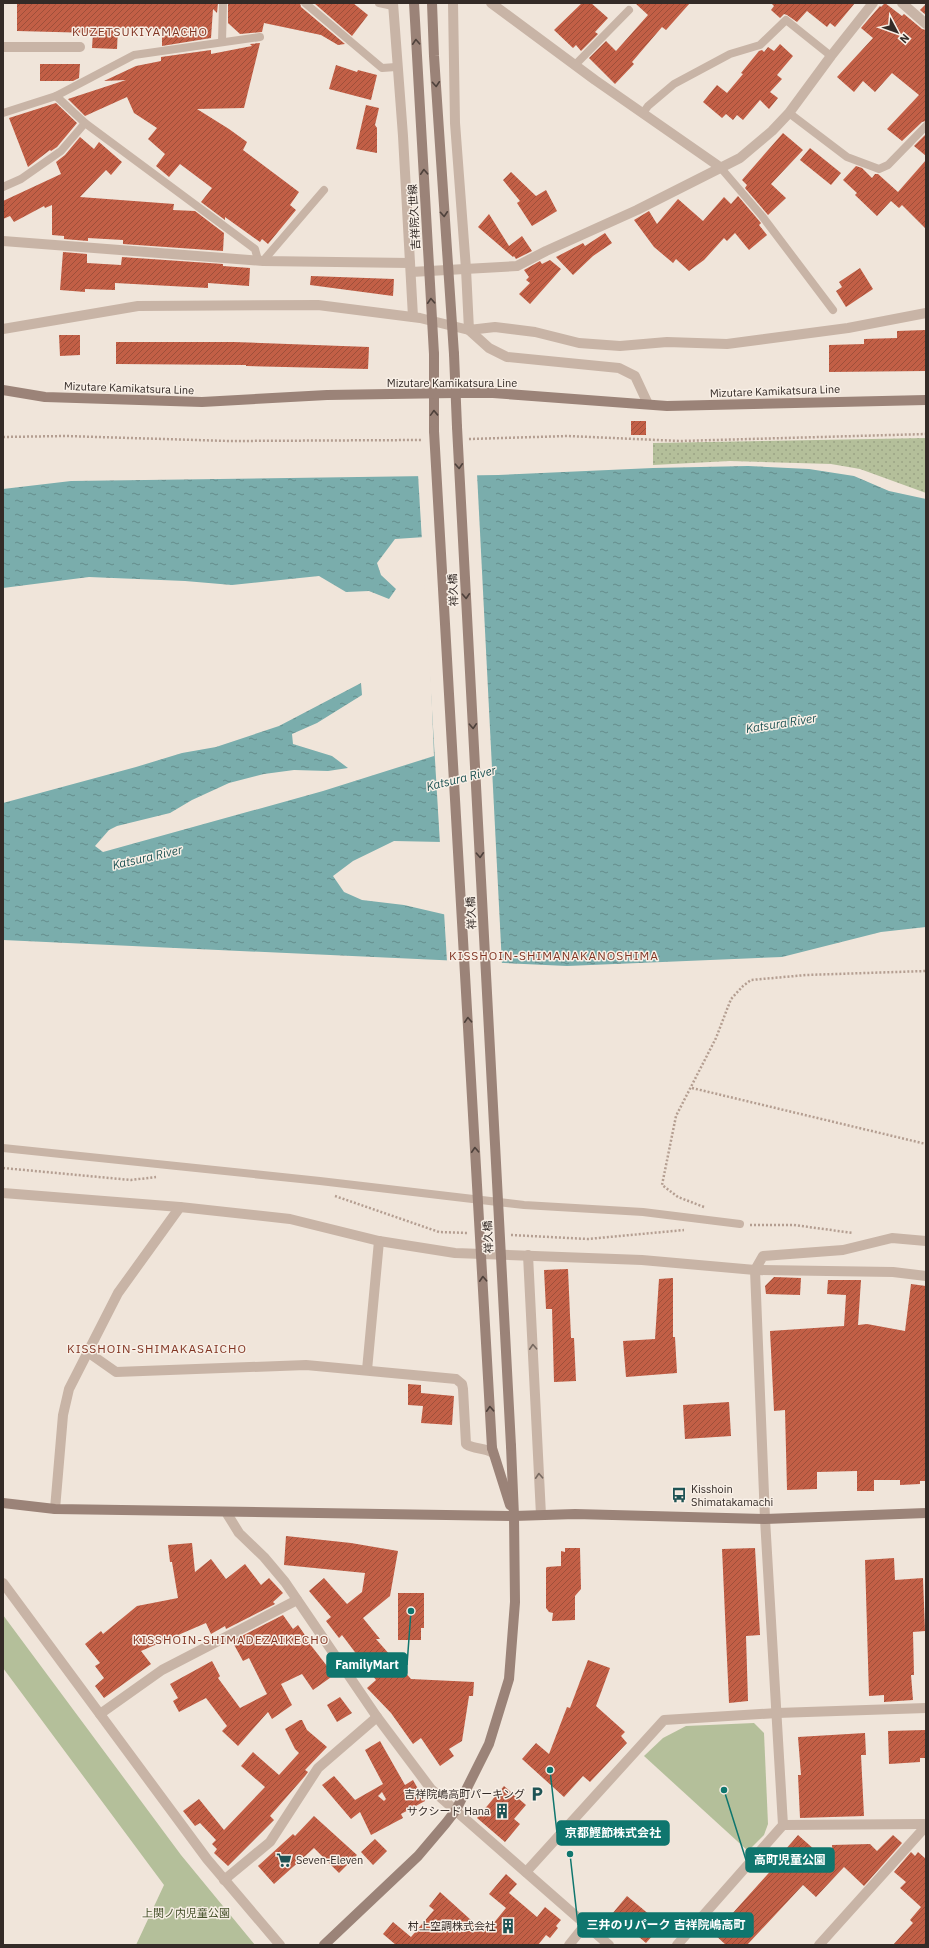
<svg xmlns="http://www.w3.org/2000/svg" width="929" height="1948" font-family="'IBM Plex Sans','Noto Sans JP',sans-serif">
  <defs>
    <pattern id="grass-dots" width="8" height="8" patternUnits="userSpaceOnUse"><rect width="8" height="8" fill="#b4bf9a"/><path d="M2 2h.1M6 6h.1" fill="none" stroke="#9ba485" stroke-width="1.8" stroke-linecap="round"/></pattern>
    <pattern id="water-ripples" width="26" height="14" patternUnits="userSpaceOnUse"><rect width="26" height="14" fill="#7aadac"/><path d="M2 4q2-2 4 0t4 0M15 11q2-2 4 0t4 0" fill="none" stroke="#658d8c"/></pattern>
    <pattern id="building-hatch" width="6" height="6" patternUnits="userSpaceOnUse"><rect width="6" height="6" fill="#c25f46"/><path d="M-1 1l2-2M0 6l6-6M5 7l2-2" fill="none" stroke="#9e4f3a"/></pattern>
  </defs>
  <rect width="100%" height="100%" fill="#f0e5da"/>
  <path fill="url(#grass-dots)" d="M926 438V493L860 469 831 464 730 461 653 465V443Z"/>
  <g fill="#b4bf9a">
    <path d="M3 1615 181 1855 255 1945H136L164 1885 3 1668Z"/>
    <path d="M754 1723 764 1733 768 1824 764 1835 748 1851 644 1756 663 1738 686 1726Z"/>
  </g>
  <path fill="url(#water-ripples)" fill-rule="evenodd" d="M748 466 809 469 854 476 889 491 926 499V927L881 932 782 957 567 966 3 940V803L136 767 182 753 216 747 279 726 361 683 362 695 317 723 292 734 293 744 332 756 348 768 328 771 294 770 264 774 229 783 192 800 170 813 117 826 109 830 95 846 103 852 323 791 434 756 425 537 395 539 377 563 381 575 396 589 389 599 369 591 346 592 319 576 232 585 185 581 89 577 3 588V489L71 481 498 475 653 468ZM394 841 442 842 447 915 404 905 362 900 344 892 333 876 353 861Z"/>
  <path fill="#f0e5da" d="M477 473 502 965 447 962 418 474Z"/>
  <g fill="url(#building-hatch)" fill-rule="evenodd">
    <path d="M17 3H218L217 13 213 9 211 38 162 46V29L118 28 117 49 92 48 93 33 17 31Z"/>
    <path d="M228 3H300L301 7 345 44 338 45 321 35 264 23 262 32 240 34 228 23Z"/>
    <path d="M314 3H353L368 15 352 36Z"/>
    <path d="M582 3H591L608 18 595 32 598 34 581 51 576 45 573 48 554 30Z"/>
    <path d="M635 3H690L666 30 662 27 632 62 634 64 615 84 589 58 606 41 616 51 648 15Z"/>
    <path d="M771 3H855L835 27 830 23 827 27 807 11 797 22 787 15 784 14 780 18 771 10 774 6Z"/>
    <path d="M885 3 902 16 904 14 922 29 926 30V121L922 122 902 141 887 129 919 95 892 73 875 92 863 81 854 92 837 77 873 38 861 28 880 6 881 7Z"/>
    <path d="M926 4V15L920 10Z"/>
    <path d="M260 43 244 108 197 109 229 129 247 142 243 150 299 192 290 205 296 210 268 244 262 239 260 242 225 217V220L201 202 212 188 180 164 169 177 156 166 165 154 148 139 157 128 134 113 127 97 85 116 68 99 126 80 104 81 136 66 161 61V57L211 50V54L252 46 250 44Z"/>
    <path d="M780 44 793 56 777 75 782 79 770 92 778 98 769 109 760 100 743 120 737 115 733 120 726 114 722 118 703 102 717 85 727 93 743 74 741 73 759 51 762 50 764 52 768 47 774 51Z"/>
    <path d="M40 64H80L79 78 73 81H40Z"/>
    <path d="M336 65 357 72 358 70 377 75 371 100 329 89Z"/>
    <path d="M56 103 77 123 57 147 51 151 50 150 28 167 9 118Z"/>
    <path d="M366 105 379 108 375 125 377 128V153L356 149Z"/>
    <path d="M783 133 803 150 771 184 786 198 768 215 745 188 747 185 742 180Z"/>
    <path d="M926 134V156L914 146Z"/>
    <path d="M80 137 94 149 99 142 122 162 111 175 106 170 80 197 174 204 173 210 195 211 224 233 223 251 123 244V240L88 238V241L64 239V236L52 235V205L45 208 44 206 14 222 10 216 3 219V201L61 174 56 162 65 155Z"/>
    <path d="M810 148 841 173 831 185 800 160Z"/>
    <path d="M926 160V229L902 205 899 208 891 201 877 216 855 195 857 193 843 180 856 166 862 168 872 178 875 174H878L898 192Z"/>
    <path d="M511 172 536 196 546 190 557 211 532 226 517 203 520 201 503 180Z"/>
    <path d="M738 196 761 223 759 225 767 235 749 250 735 233 727 241 724 238 704 260 689 271 676 259 673 263 654 247 634 220 649 211 657 224 678 199 703 221 724 197 731 204Z"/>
    <path d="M489 214 509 246 522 236 532 251 516 259 514 256 513 257 478 227Z"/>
    <path d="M605 233 612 243 593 256 573 275 556 257 583 243 585 246Z"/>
    <path d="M63 252 87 254V263L121 265 122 257 223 264V266L250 268 249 286 208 283V288L115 283V290L85 289V292L60 290Z"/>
    <path d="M550 260 561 269 530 304 519 294 530 283 526 280 529 277 524 270 540 261 542 264Z"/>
    <path d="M860 268 873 289 846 307 836 291 842 287 839 282Z"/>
    <path d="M311 276 394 279 393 296 310 285Z"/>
    <path d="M926 330V371L829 372V345L864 344V339L897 338V331Z"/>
    <path d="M59 335H80V355L60 356Z"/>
    <path d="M116 342H234L369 347 368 369 246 366V365L116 364Z"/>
    <rect x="631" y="421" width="15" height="14"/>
    <path d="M568 1269 571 1338H574L576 1381 554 1382 552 1309H546L544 1270Z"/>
    <path d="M774 1277 801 1278 800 1295 766 1294 765 1286Z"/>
    <path d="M673 1278V1337H675L677 1373 626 1377 623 1341 655 1339 659 1279Z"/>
    <path d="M828 1280H861L858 1325 867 1324 905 1331 911 1284 926 1286V1481H920V1484L900 1485V1480H874V1491H857V1471L817 1472V1489L787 1490 785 1410 774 1411 770 1331 844 1326 846 1295 827 1294Z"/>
    <path d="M408 1384 421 1385V1393L454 1396 452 1425 421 1423 423 1406 408 1405Z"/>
    <path d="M729 1402 731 1436 685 1439 683 1405Z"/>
    <path d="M286 1536 351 1543 398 1551 390 1596 363 1618 380 1639H376L411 1679 474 1682 473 1696H469L462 1741 449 1749 454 1756 440 1766 421 1738 413 1744 391 1713 367 1688 376 1680 342 1635 339 1638 326 1621 331 1617 309 1591 324 1578 347 1604 362 1592 365 1573 284 1565Z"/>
    <path d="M192 1543 195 1572 211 1559 226 1579 245 1564 261 1585 269 1578 283 1593 273 1602 275 1604 226 1629 225 1626 211 1634 206 1623 141 1651 151 1664 104 1698 95 1686 104 1678 95 1666 100 1663 85 1644 101 1631 103 1634 137 1606 178 1598 172 1562H170L168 1545Z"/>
    <path d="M565 1548H580L581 1589 575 1596V1620L552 1621 553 1613 549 1612 546 1608V1568L547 1567 561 1566V1551L565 1552Z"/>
    <path d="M755 1548 760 1635 746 1636 748 1701 729 1703 722 1549Z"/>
    <path d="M894 1558 895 1580 923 1578 925 1631 913 1632 914 1675H911L913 1700 884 1702V1695L869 1696 865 1560Z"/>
    <path d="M398 1593H424V1628H421V1640H398Z"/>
    <path d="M283 1615 293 1629 298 1625 307 1638 306 1639 334 1675 313 1690 302 1674 281 1684 292 1705 272 1719 268 1712 238 1746 222 1731 227 1726 206 1698 179 1712 173 1701 178 1698 170 1684 212 1661 220 1676 218 1678 240 1708 267 1694 249 1658 243 1661 232 1641Z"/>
    <path d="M588 1660 610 1668 596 1706 625 1732 621 1736 627 1743 590 1782 583 1776 564 1797 522 1759 536 1743 549 1754 567 1707 570 1708Z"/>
    <path d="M340 1697 352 1713 337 1722 327 1705Z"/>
    <path d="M300 1720H302L307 1730 327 1747 305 1770 308 1772 305 1776 270 1816 274 1820 228 1866 214 1853 217 1849 212 1844 216 1840 200 1823 195 1826 183 1811 199 1799 224 1830 265 1787 241 1766 253 1752 279 1775 299 1753 295 1749 285 1729Z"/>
    <path d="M926 1730V1758H920V1762L889 1764 888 1731Z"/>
    <path d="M865 1733 866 1755H861L864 1816 800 1818 798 1775H801L798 1737Z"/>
    <path d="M380 1741 405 1785 413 1780 425 1801 401 1814 403 1818 371 1835 360 1812 351 1819 322 1785 334 1776 355 1800 383 1784 365 1750ZM382 1792 386 1799 384 1801 378 1796Z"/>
    <path d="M504 1786 526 1805 514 1819 520 1824 505 1842 477 1818Z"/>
    <path d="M314 1816 357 1855 339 1873 314 1848 274 1884 258 1866 293 1834 295 1836Z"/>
    <path d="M798 1835 833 1866 832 1845 870 1844 877 1851 893 1835 902 1843 864 1886 844 1867 816 1897 803 1885 747 1945H726L714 1934 775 1866 773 1864Z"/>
    <path d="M375 1839 387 1851 373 1865 361 1852Z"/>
    <path d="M911 1852 915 1856 918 1852 926 1859V1945H893L913 1923 910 1920 921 1907 900 1888 906 1882 894 1872Z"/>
    <path d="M506 1874 517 1884 509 1893 537 1917 545 1907 561 1920 556 1926 558 1928 550 1938 546 1935 538 1945H396L383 1934 393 1922 411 1937 434 1910 429 1906 440 1892 482 1930 485 1927 488 1930 506 1908 489 1894Z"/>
    <path d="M627 1896 662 1925 646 1943 612 1914Z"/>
  </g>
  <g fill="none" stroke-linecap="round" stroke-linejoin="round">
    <g stroke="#b49e91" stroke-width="2.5" stroke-dasharray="2 2" stroke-linecap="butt">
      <path d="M3 437 65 436 229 441 422 440"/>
      <path d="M469 439 568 436 680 441 926 434"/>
      <path d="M692 1088 926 1144"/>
      <path d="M3 1168 131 1180 156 1177"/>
      <path d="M335 1196 439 1232 468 1233"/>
      <path d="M704 1207 678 1197 662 1185 676 1116 716 1038 731 999 743 986 751 980 806 975 926 971"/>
      <path d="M750 1225H794L853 1233"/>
      <path d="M511 1235 588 1239 684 1230"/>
    </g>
    <g stroke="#c8b4a6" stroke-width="8">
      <path d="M305 3 382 68 396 67"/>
      <path d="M379 3 393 6"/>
      <path d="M222 42 223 3"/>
      <path d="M575 65 629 10"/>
      <path d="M56 96 85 123 255 249 258 260"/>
      <path d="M3 113 56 96 134 55 260 37"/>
      <path d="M643 113 648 106 674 84 730 54 760 45 786 20 831 56"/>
      <path d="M789 113 847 157 879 169 888 165 926 126"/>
      <path d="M720 167 762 216 833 310"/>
      <path d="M3 187 21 179 61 151 85 123"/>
      <path d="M263 261 324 190"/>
      <path d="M3 1148 320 1181 524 1205 643 1212 740 1224"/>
    </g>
    <g stroke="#c8b4a6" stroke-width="10">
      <path d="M393 3 403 136 413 317"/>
      <path d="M453 3 455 123 466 269 469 330 495 327 535 332 579 343 620 346 667 342 727 344 848 328 926 313"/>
      <path d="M491 3 595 80 720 167"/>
      <path d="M902 3 926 24"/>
      <path d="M3 47H80"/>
      <path d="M3 241 263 261 410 263"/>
      <path d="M411 272 517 266 546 251 637 210 740 158 772 131 789 113 831 56 873 3"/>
      <path d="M3 329 138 306 318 305 420 318 469 330 489 348 507 357 619 368 635 376 648 404"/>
      <path d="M3 1193 180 1207 290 1219 379 1241 455 1253 642 1260 755 1270 893 1272 926 1276"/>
      <path d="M528 1255 541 1515"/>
      <path d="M89 1353 116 1372 306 1365 456 1379 462 1384 463 1389 466 1444C475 1450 484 1447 493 1453"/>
      <path d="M367 1370 379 1241"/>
      <path d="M55 1509 63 1415 69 1389 118 1293 180 1207"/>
      <path d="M226 1512 239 1533 264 1557 285 1582 377 1717 431 1789 609 1945"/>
      <path d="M3 1583 207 1859 280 1945"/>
      <path d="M100 1714 162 1670 297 1600"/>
      <path d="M783 1825 926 1824"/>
      <path d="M526 1872 664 1720 777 1713 926 1708"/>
      <path d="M224 1880 270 1842 318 1768 377 1717"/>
      <path d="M569 1945 585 1925"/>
      <path d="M677 1945 783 1825 765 1519 755 1270 763 1256 843 1250 892 1238 926 1241"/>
      <path d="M819 1945 926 1826"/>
    </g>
    <g stroke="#9b8378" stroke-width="10">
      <path d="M434 354V431"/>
      <path d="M454 354 457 427"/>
      <path d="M3 390 45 397 202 402 327 395 455 393H493L667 406 926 400"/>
      <path d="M492 1448 510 1505"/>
      <path d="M3 1503 55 1509 514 1516 575 1514 765 1519 926 1513"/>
      <path d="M324 1945 418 1856 446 1823 456 1810 489 1744 509 1679 515 1602 514 1516 511 1446"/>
    </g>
    <g stroke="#9b8378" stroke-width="10">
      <path d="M414 3 434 354"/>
      <path d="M432 3 434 56 454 354"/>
      <path d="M457 427 511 1446"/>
      <path d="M434 431 492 1448"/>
    </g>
  </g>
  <defs><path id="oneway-chevron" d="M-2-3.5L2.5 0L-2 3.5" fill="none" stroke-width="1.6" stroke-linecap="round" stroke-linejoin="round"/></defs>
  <g stroke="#4e413b">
    <use href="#oneway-chevron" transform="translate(416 42) rotate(-93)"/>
    <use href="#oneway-chevron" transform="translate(436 84) rotate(86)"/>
    <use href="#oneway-chevron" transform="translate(424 172) rotate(-93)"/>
    <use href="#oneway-chevron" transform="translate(444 214) rotate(86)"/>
    <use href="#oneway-chevron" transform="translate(431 301) rotate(-93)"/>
    <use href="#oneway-chevron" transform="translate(434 413) rotate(-92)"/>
    <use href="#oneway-chevron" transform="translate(459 466) rotate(87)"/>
    <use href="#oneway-chevron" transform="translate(466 596) rotate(87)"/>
    <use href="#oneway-chevron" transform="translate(473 726) rotate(87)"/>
    <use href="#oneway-chevron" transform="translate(480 855) rotate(87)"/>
    <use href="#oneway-chevron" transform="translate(468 1020) rotate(-93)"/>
    <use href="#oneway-chevron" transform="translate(475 1150) rotate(-93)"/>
    <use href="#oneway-chevron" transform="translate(483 1279) rotate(-93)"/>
    <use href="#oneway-chevron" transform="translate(490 1409) rotate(-93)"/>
  </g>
  <g stroke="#776960">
    <use href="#oneway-chevron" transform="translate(533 1347) rotate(-93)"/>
    <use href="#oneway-chevron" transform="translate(539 1476) rotate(-93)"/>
  </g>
  <defs>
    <g id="bus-bare" transform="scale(1.2)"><path d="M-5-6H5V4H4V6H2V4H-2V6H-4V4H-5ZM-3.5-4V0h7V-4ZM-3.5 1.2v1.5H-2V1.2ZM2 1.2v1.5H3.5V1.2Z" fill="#1e5354" stroke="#f8efe6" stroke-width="2.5" paint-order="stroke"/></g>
    <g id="parking-bare" transform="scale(1.2)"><path d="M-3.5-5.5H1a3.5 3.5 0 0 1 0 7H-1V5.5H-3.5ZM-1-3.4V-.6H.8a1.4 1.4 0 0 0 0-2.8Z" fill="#1e5354" stroke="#f8efe6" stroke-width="2.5" paint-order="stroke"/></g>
    <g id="building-bare" transform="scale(1.2)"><path d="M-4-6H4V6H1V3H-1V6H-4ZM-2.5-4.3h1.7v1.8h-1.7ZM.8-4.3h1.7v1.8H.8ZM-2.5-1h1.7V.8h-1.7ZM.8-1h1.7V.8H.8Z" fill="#1e5354" stroke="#f8efe6" stroke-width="2.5" paint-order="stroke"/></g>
    <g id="supermarket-bare" transform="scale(1.2)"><path d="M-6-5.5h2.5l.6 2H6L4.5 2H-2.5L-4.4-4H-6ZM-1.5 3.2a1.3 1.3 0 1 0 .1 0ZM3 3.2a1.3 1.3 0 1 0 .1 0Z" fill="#1e5354" stroke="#f8efe6" stroke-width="2.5" paint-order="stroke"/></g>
  </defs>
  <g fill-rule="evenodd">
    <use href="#bus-bare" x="679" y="1495"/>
    <use href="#parking-bare" x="537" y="1794"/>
    <use href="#building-bare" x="502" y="1811"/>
    <use href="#supermarket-bare" x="284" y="1860"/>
    <use href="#building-bare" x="508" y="1926"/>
  </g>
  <g text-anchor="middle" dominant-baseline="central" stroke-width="3" stroke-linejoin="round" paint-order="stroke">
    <g font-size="11" fill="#342b27" stroke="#f8efe6">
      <text transform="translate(414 217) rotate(-93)">吉祥院久世線</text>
      <text x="452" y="383">Mizutare Kamikatsura Line</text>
      <text transform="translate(129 388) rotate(2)">Mizutare Kamikatsura Line</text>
      <text transform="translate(775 391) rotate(-2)">Mizutare Kamikatsura Line</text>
      <text transform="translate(453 590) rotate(-93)">祥久橋</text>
      <text transform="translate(471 913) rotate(-93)">祥久橋</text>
      <text transform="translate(488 1237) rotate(-93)">祥久橋</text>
    </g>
    <g font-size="11" fill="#342b27" stroke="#f8efe6" text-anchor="end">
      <text x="691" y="1489" text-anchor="start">Kisshoin<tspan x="691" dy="13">Shimatakamachi</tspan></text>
      <text x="525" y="1794">吉祥院嶋高町パーキング</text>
      <text x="490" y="1811">サクシード Hana</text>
      <text x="296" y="1860" text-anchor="start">Seven-Eleven</text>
      <text x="496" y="1926">村上空調株式会社</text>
    </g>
    <g font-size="11" fill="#46522b" stroke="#f8efe6">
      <text x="186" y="1913">上関ノ内児童公園</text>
    </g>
    <g font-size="12" letter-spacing="1" fill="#813523" stroke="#f8efe6">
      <text x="140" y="31">KUZETSUKIYAMACHO</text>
      <text x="554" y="955">KISSHOIN-SHIMANAKANOSHIMA</text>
      <text x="157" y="1348">KISSHOIN-SHIMAKASAICHO</text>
      <text x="231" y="1639">KISSHOIN-SHIMADEZAIKECHO</text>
    </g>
    <g font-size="12" font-style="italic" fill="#1e5354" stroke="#f8efe6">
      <text transform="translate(781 723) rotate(-9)">Katsura River</text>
      <text transform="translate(461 778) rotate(-14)">Katsura River</text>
      <text transform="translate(147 857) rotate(-13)">Katsura River</text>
    </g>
  </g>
  <path fill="none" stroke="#0f766e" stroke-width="1.5" d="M411 1611L407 1665M550 1770L557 1833M724 1790L746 1860M570 1854L578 1925"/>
  <g fill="#0f766e" stroke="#f8efe6" stroke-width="1.5">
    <circle cx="411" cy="1611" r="4"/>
    <circle cx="550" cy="1770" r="4"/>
    <circle cx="724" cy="1790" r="4"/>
    <circle cx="570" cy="1854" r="4"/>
  </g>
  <g fill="#0f766e" stroke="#0f766e" stroke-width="1.5">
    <rect x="327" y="1653" width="80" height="24" rx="4"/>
    <rect x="557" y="1821" width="112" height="24" rx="4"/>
    <rect x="746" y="1848" width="88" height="24" rx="4"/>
    <rect x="578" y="1913" width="175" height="24" rx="4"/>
  </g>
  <g font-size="12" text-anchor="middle" font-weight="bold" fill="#fff">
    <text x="367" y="1669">FamilyMart</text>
    <text x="613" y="1837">京都鰹節株式会社</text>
    <text x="790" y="1864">高町児童公園</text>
    <text x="666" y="1929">三井のリパーク 吉祥院嶋高町</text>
  </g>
  <rect width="929" height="1948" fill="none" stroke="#342b27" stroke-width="8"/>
  <g transform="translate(897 32) rotate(131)" stroke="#f8efe6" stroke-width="3" paint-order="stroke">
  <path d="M0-3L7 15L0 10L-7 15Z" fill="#342b27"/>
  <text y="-6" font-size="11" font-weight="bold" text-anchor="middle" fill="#342b27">N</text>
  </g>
</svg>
